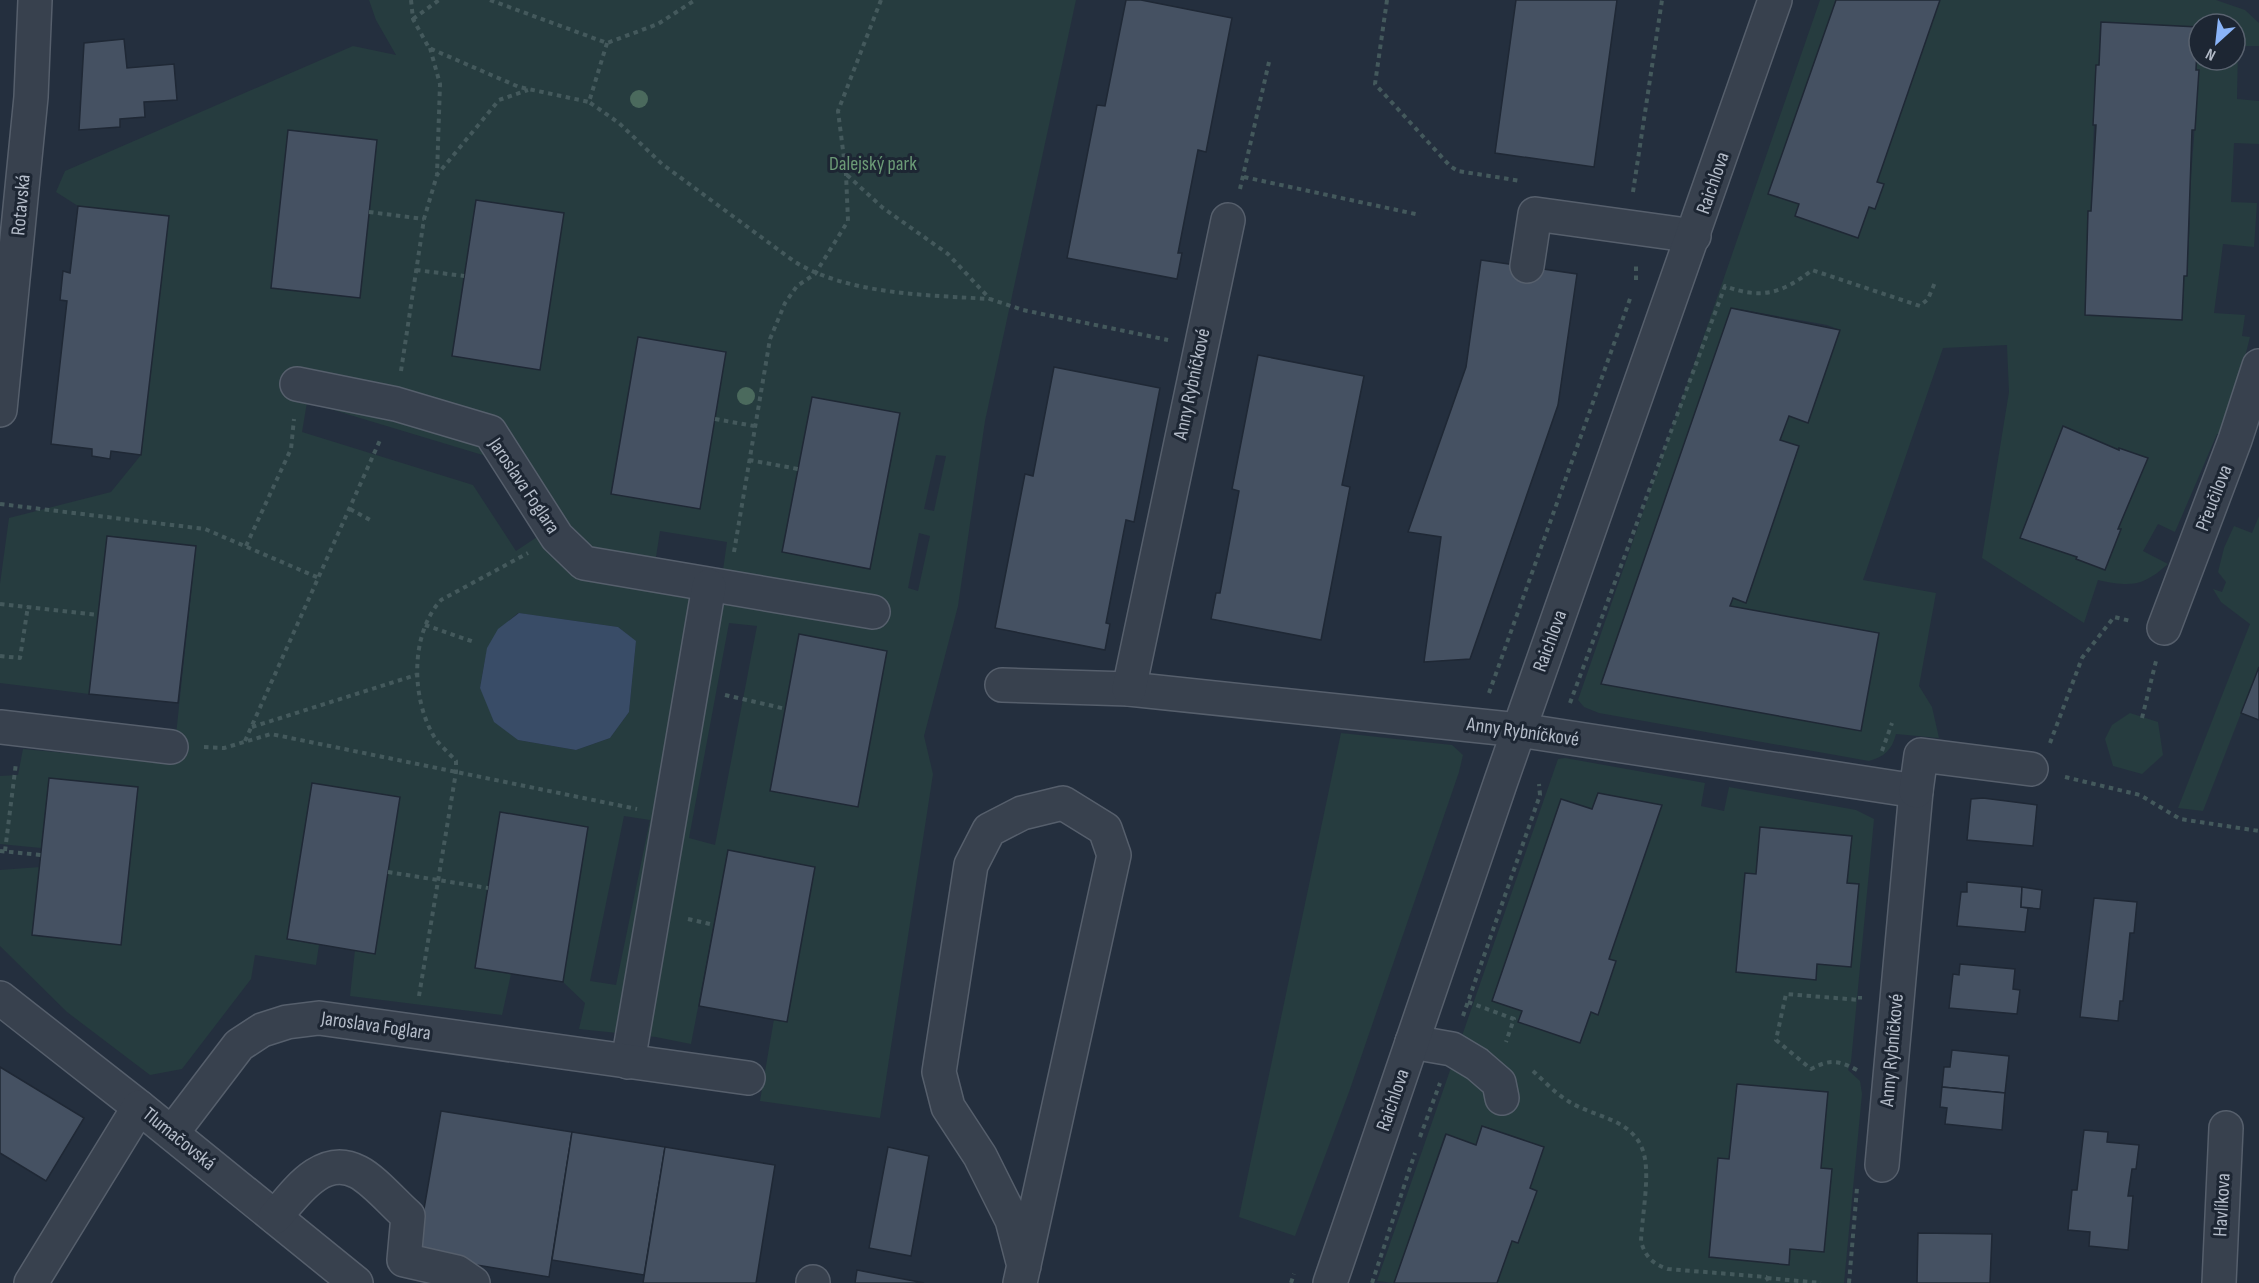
<svg xmlns="http://www.w3.org/2000/svg" width="2259" height="1283" font-family="'Sofia Sans Condensed',sans-serif">
  <rect width="100%" height="100%" fill="#242f3e"/>
  <g fill="#263c3f" fill-rule="evenodd">
    <path d="M369 0H1076L985 421 958 606 924 736 933 774 880 1118 760 1101 774 1019 787 1021 815 867 728 850 691 1044 656 1037 579 1029 585 1003 563 982 588 827 500 812 475 968 511 974 502 1015 350 996 355 950 375 953 400 798 312 783 287 939 319 945 316 965 255 955 251 979 182 1069 150 1075 67 1012 0 946V870L40 867 32 935 121 945 138 787 49 778 41 848 0 844V776L18 775 23 749 173 763 196 546 107 536 89 694 0 683V584L9 518 111 492 141 455 169 216 78 206 56 192 65 171 353 46 396 55 376 20ZM288 130 359 298 271 288ZM476 200 564 213 540 370 452 356ZM638 338 726 352 700 509ZM812 397 900 414 870 569 782 552ZM307 402 496 459 540 535 516 551 473 485 302 432ZM936 455 946 456 934 511 924 509ZM660 531 727 542 723 570 656 557ZM919 533 930 536 918 591 908 588ZM871 596 886 600 881 626 866 624ZM518 613 618 627 636 642 629 712 610 738 576 750 518 740 480 688C487 649 487 638 518 613ZM729 623 757 626 715 845 689 838ZM799 635 887 651 858 807 770 790ZM624 816 650 820 616 985 590 981Z"/>
    <path d="M1820 0H1836L1768 194 1799 204 1795 216 1858 238 1869 207 1875 209 1884 185 1877 182 1940 0H2216L2245 10 2259 23V46H2238L2237 99 2259 101V144L2234 143 2231 202 2257 203 2254 247 2223 244 2214 313 2245 315 2242 336 2250 337 2225 437 2217 434 2175 532 2158 524 2143 551 2168 564C2142 587 2131 587 2098 580L2084 623 1982 558 2009 392 2007 345 1943 348 1863 580 1936 593 1919 686 1932 707 1939 738 1896 734C1892 750 1884 757 1869 761L1599 713 1584 707 1578 700ZM2101 22 2198 27 2196 70 2199 71 2188 216 2190 217 2187 276H2184L2182 320 2085 314 2088 212 2091 211 2096 65H2099ZM2199 24H2235V60H2199ZM1732 308 1827 325 1840 330 1808 422 1789 416 1780 440 1799 447 1746 602 1733 598 1730 606 1879 633 1861 731 1601 683ZM2063 426 2119 450 2120 448 2148 458 2118 529 2120 530 2105 570 2049 546 2048 548 2021 538Z"/>
    <path d="M2259 516V667L2203 811 2178 808 2250 624 2221 602 2213 589 2222 592 2226 582 2218 572 2224 548 2234 526 2252 533Z"/>
    <path d="M2130 713 2158 722 2163 755 2142 774 2113 766 2105 739 2112 725Z"/>
    <path d="M1341 733 1452 745 1463 755 1459 772 1349 1092 1295 1236 1239 1217Z"/>
    <path d="M1565 758 1705 783 1701 806 1724 811 1729 787 1856 810 1874 819 1851 1062 1848 1070 1860 1081 1862 1094 1844 1283H1497L1512 1241 1518 1243 1537 1191 1530 1188 1544 1147 1483 1126 1476 1145 1445 1134 1394 1283 1377 1281 1558 759ZM1598 793 1662 805 1609 959 1616 962 1598 1014 1591 1012 1580 1043 1519 1022 1522 1011 1492 1001 1561 799 1592 809ZM1760 827 1852 836 1847 883 1859 885 1851 967 1817 964 1815 980 1736 972 1745 874H1756ZM1737 1084 1828 1092 1821 1168 1832 1169 1824 1252 1790 1249 1789 1264 1718 1158 1729 1159Z"/>
  </g>
  <path fill="#394c67" d="M519 613 618 627 636 641 629 712 610 738 576 750 518 740 494 722 480 688 487 648 498 629Z"/>
  <g fill="#455162" stroke="#1f2835" stroke-width="1.5">
    <path d="M1126 0H1141L1232 18 1206 152 1198 150 1178 253H1182L1177 279 1067 258 1097 105 1105 106Z"/>
    <path d="M1516 0H1617L1594 167 1495 153Z"/>
    <path d="M1836 0H1940L1877 182 1884 184 1875 209 1869 207 1858 238 1795 216 1799 204 1768 194Z"/>
    <path d="M2101 22 2198 27 2196 70H2199L2195 130H2192L2187 276H2184L2182 320 2085 315 2088 211H2091L2096 125H2093L2096 65H2099Z"/>
    <path d="M124 39 127 68 174 64 177 100 144 102 145 117 120 119V127L79 130 84 43Z"/>
    <path d="M288 130 377 140 360 298 271 288Z"/>
    <path d="M476 200 564 213 540 370 452 356Z"/>
    <path d="M78 206 169 216 141 455 111 451 110 459 92 456V449L51 444 67 301 60 300 63 271 70 273Z"/>
    <path d="M1481 260 1577 274 1558 405 1470 659 1424 662 1441 537 1408 532 1466 367Z"/>
    <path d="M1731 308 1840 330 1808 423 1789 416 1780 440 1799 446 1746 603 1733 598 1730 606 1879 633 1861 731 1601 684Z"/>
    <path d="M638 337 726 352 700 509 611 494Z"/>
    <path d="M1258 355 1364 376 1342 485 1350 487 1321 640 1211 619 1216 593H1220L1239 491 1232 489Z"/>
    <path d="M1054 367 1160 388 1134 522 1126 520 1106 623 1110 624 1105 650 995 628 1025 474 1033 476Z"/>
    <path d="M812 397 900 413 870 569 782 552Z"/>
    <path d="M2063 426 2119 450V448L2148 458 2118 529H2121L2105 570 2076 559 2077 557 2020 538Z"/>
    <path d="M107 536 196 546 178 703 89 694Z"/>
    <path d="M799 634 887 651 858 807 770 791Z"/>
    <path d="M2259 667V720L2241 713Z"/>
    <path d="M49 778 138 787 121 945 32 935Z"/>
    <path d="M312 783 400 797 375 954 287 939Z"/>
    <path d="M1598 793 1662 805 1609 959 1616 961 1598 1015 1591 1012 1580 1043 1518 1022 1522 1011 1492 1001 1561 799 1592 809Z"/>
    <path d="M1983 798 2037 805 2033 846 1967 840 1971 799Z"/>
    <path d="M500 812 588 827 563 982 475 968Z"/>
    <path d="M1760 827 1852 836 1847 883 1859 884 1851 967 1817 964 1816 980 1736 972 1745 873 1756 874Z"/>
    <path d="M728 850 815 867 787 1022 699 1006Z"/>
    <path d="M1967 882 2022 887 2021 907 2028 908 2025 932 1957 926 1961 892H1967Z"/>
    <path d="M2022 887 2042 890 2040 909 2021 907Z"/>
    <path d="M2094 898 2137 902 2134 933H2130L2123 1001H2120L2118 1021 2080 1017Z"/>
    <path d="M1960 964 2015 969 2013 989 2020 990 2017 1014 1949 1008 1953 974 1959 975Z"/>
    <path d="M1952 1050 2009 1056 2005 1093 1942 1087 1944 1067H1950Z"/>
    <path d="M0 1067 84 1118 46 1181 0 1153Z"/>
    <path d="M1737 1084 1828 1092 1821 1168 1832 1169 1824 1252 1790 1249 1789 1265 1709 1257 1718 1158 1729 1159Z"/>
    <path d="M1942 1087 2005 1093 2002 1130 1945 1124 1947 1108 1940 1107Z"/>
    <path d="M441 1111 572 1132 549 1277 416 1255Z"/>
    <path d="M1482 1126 1544 1147 1530 1188 1537 1191 1518 1243 1512 1241 1497 1283H1394L1446 1134 1476 1145Z"/>
    <path d="M2084 1130 2108 1132 2107 1142 2139 1145 2136 1169H2132L2128 1196H2133L2128 1250 2089 1246 2090 1232 2068 1230 2072 1190H2077Z"/>
    <path d="M572 1132 665 1147 644 1275 552 1260Z"/>
    <path d="M665 1147 775 1165 756 1283H643Z"/>
    <path d="M888 1147 929 1156 911 1256 869 1248Z"/>
    <path d="M1918 1233 1992 1234 1990 1283H1917Z"/>
    <path d="M857 1270 924 1283H855Z"/>
  </g>
  <g fill="none" stroke-linecap="round" stroke-linejoin="round">
    <g stroke="#565f6c" stroke-width="36">
      <g id="minor">
        <path d="M1527 266 1535 214 1694 236"/>
        <path d="M297 384 396 404 490 432 557 537 584 563 873 612"/>
        <path d="M0 410 31 97 35 0"/>
        <path d="M2164 628 2235 440 2259 366"/>
        <path d="M1002 685 1129 689 1519 730 1916 791 1882 1165"/>
        <path d="M1129 689 1228 220"/>
        <path d="M0 727 171 747"/>
        <path d="M1916 791 1921 755 2031 769"/>
        <path d="M0 998 139 1107 356 1283"/>
        <path d="M1412 1042 1452 1049 1477 1064 1499 1083 1502 1098"/>
        <path d="M628 1062 709 586"/>
        <path d="M172 1133 239 1045 262 1030 287 1022 319 1018 748 1078"/>
        <path d="M275 1217C295 1194 322 1153 358 1172 374 1180 394 1204 408 1216L404 1260 457 1272 473 1283"/>
        <path d="M31 1283 139 1107"/>
        <path d="M813 1283V1282"/>
        <path d="M1020 1283 1114 855 1105 829 1063 803 1022 813 989 830 971 865 939 1072 948 1107 980 1156 1012 1220 1024 1266"/>
        <path d="M1330 1283 1501 781 1775 0"/>
        <path d="M2219 1283 2226 1128"/>
      </g>
    </g>
    <g stroke="#44595c" stroke-width="4" stroke-dasharray="4.5 4.5" stroke-linecap="butt">
      <path d="M411 0 413 19 429 48 519 87 589 102"/>
      <path d="M490 0 607 43 658 24 695 0"/>
      <path d="M1387 0 1375 84 1450 166 1458 171 1521 181"/>
      <path d="M413 19 439 0"/>
      <path d="M607 43 589 102 619 123 662 164 795 262C850 295 928 295 990 299"/>
      <path d="M430 48 440 84 437 174"/>
      <path d="M847 175 883 208 948 254 990 299 1023 310 1168 340"/>
      <path d="M1244 177 1420 215"/>
      <path d="M1240 189 1269 62"/>
      <path d="M1633 192 1662 0"/>
      <path d="M369 212 424 219"/>
      <path d="M416 270 464 276"/>
      <path d="M1636 280V264"/>
      <path d="M401 371 424 219 437 175 499 100 528 90"/>
      <path d="M715 419 754 426"/>
      <path d="M749 460 798 469"/>
      <path d="M0 504 205 529 319 578"/>
      <path d="M350 509 372 521"/>
      <path d="M246 546 291 449 294 419"/>
      <path d="M734 552 770 339 785 303 797 286 815 274 848 221 846 174 838 111 881 0"/>
      <path d="M0 604 98 615"/>
      <path d="M425 625 474 642"/>
      <path d="M0 656 20 658 28 606"/>
      <path d="M1489 693 1631 296"/>
      <path d="M725 695 786 709"/>
      <path d="M1570 703 1725 286C1761 300 1783 293 1812 270L1920 306 1928 299 1936 280"/>
      <path d="M2142 718 2156 661"/>
      <path d="M252 727 416 675"/>
      <path d="M245 741 381 438"/>
      <path d="M2050 743 2082 658 2114 617 2131 621"/>
      <path d="M204 747 224 748 271 734 637 809"/>
      <path d="M1882 751 1892 723"/>
      <path d="M2065 777 2140 795 2180 819 2259 831"/>
      <path d="M0 851 41 855"/>
      <path d="M5 851 16 763"/>
      <path d="M388 872 488 888"/>
      <path d="M688 919 714 925"/>
      <path d="M419 996 456 772V761C448 752 437 743 432 733 411 694 411 633 441 600L528 553"/>
      <path d="M1468 1002 1514 1019 1506 1042"/>
      <path d="M1463 1016 1540 795 1539 784"/>
      <path d="M1857 1070C1838 1060 1830 1059 1811 1069L1776 1040 1786 994 1860 1000V996"/>
      <path d="M1533 1071C1544 1081 1555 1093 1568 1101 1596 1119 1638 1118 1645 1159 1649 1182 1642 1217 1641 1241 1645 1257 1653 1264 1668 1269L1766 1277 1770 1283"/>
      <path d="M1420 1137 1440 1083"/>
      <path d="M1767 1278 1821 1283"/>
      <path d="M1291 1283 1294 1274"/>
      <path d="M1372 1283 1415 1153"/>
      <path d="M1849 1283 1857 1188"/>
    </g>
    <use href="#minor" stroke="#38414e" stroke-width="33"/>
  </g>
  <g fill="#4b6a5d">
    <circle cx="639" cy="99" r="9"/>
    <circle cx="746" cy="396" r="9"/>
  </g>
  <g text-anchor="middle" dominant-baseline="central" stroke-width="6" stroke-linejoin="round" paint-order="stroke">
    <g font-size="20" fill="#6b9a76" stroke="#1d2633">
      <text x="873" y="164">Dalejský park</text>
    </g>
    <g font-size="20" fill="#b4bcc9" stroke="#1d2633">
      <text transform="translate(1713 183) rotate(-71)">Raichlova</text>
      <text transform="translate(21 205) rotate(-85)">Rotavská</text>
      <text transform="translate(1192 384) rotate(-78)">Anny Rybníčkové</text>
      <text transform="translate(524 486) rotate(56)">Jaroslava Foglara</text>
      <text transform="translate(2214 498) rotate(-69)">Přeučilova</text>
      <text transform="translate(1550 641) rotate(-70)">Raichlova</text>
      <text transform="translate(1523 732) rotate(8)">Anny Rybníčkové</text>
      <text transform="translate(376 1026) rotate(8)">Jaroslava Foglara</text>
      <text transform="translate(1892 1050) rotate(-85)">Anny Rybníčkové</text>
      <text transform="translate(1393 1100) rotate(-71)">Raichlova</text>
      <text transform="translate(179 1139) rotate(39)">Tlumačovská</text>
      <text transform="translate(2222 1205) rotate(-87)">Havlíkova</text>
    </g>
  </g>
  <g transform="translate(2217 42) rotate(207)"><circle r="28" fill="#1d2633" stroke="#59626f" stroke-width="1.5"/>
  <path d="M0-4.5L10 22L0 15L-10 22Z" fill="#8ab4f8"/>
  <text y="-9" font-size="16" font-weight="bold" text-anchor="middle" fill="#b4bcc9">N</text>
  </g>
</svg>
